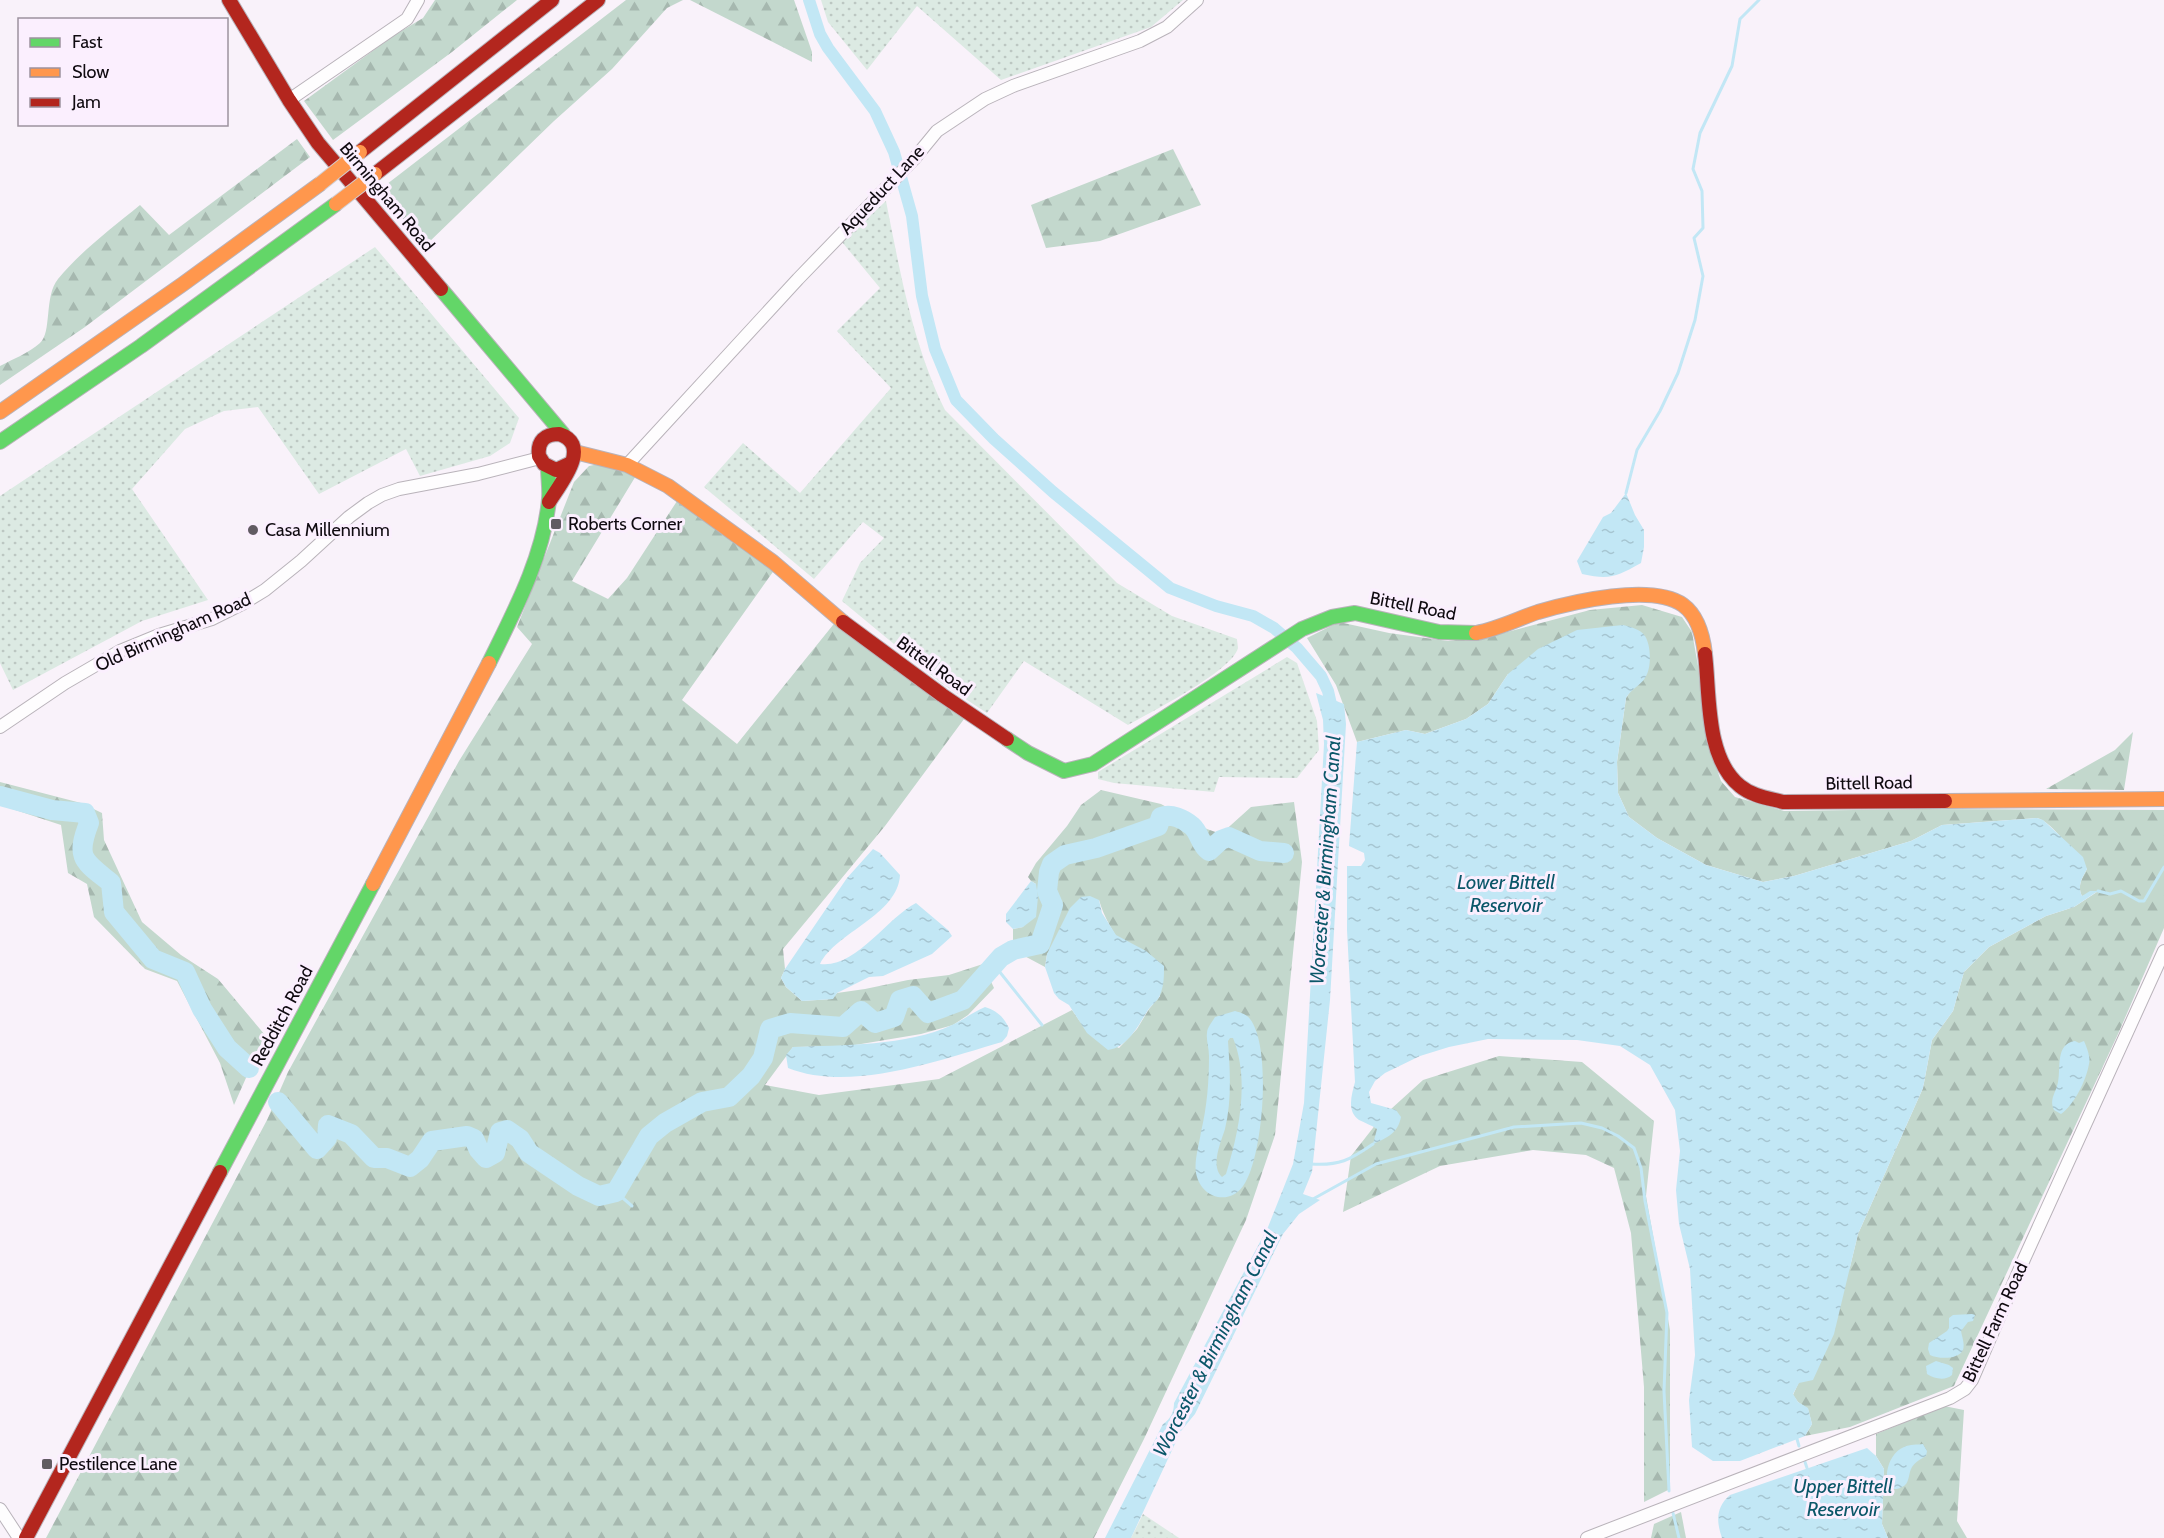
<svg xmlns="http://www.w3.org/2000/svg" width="2164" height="1538" font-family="Cabin,sans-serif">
  <defs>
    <pattern id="grass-dots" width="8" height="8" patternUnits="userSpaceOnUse" patternTransform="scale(1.5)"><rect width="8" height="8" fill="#dceae3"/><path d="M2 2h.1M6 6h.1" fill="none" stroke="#bcc7c2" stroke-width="1.8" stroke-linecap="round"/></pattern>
    <pattern id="forest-firs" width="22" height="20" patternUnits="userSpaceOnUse" patternTransform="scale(1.5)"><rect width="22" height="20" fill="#c3d8cd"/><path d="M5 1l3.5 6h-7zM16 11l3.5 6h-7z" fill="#a6b8af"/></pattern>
    <pattern id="water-ripples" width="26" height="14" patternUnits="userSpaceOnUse" patternTransform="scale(1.5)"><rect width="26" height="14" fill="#c2e7f5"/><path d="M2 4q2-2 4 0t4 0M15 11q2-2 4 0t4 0" fill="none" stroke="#a6c5d1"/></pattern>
  </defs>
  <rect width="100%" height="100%" fill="#f9f2fa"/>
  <g fill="url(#grass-dots)">
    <path d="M821 0H1183L1151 27 1001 80 917 6 867 70 828 22Z"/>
    <path d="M886 201C900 272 913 345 945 410L1117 583 1172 616 1237 639C1237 640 1238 647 1238 648 1232 671 1151 712 1128 725L1024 661 987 713 941 683 842 601 860 563 884 538 863 522 814 579 704 487 743 443 800 493 891 388 837 331 880 288 842 242Z"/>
    <path d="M375 247 519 418 510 443 490 456 420 476 406 449 319 494 258 407 224 411 185 429 132 489 208 600 142 621 13 690 0 663V496Z"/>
    <path d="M1287 657 1297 663 1317 721 1319 750 1297 778 1219 777 1214 792 1114 783 1098 779V772Z"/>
    <path d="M1143 1514 1179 1538H1131Z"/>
  </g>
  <g fill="url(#forest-firs)">
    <path d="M435 0H517L452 52 333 140 304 101 393 36 423 18Z"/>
    <path d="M626 0H683L667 8 612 69 554 121 426 245 378 191Z"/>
    <path d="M690 0H794L812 52V62Z"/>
    <path d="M297 139 310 157 85 327 0 385V366C13 359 29 353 40 343 52 333 44 296 58 279 81 251 112 228 140 205L169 235Z"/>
    <path d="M1173 149 1201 205 1100 241 1046 248 1031 205Z"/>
    <path d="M603 463 637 474 572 581 608 599 627 578 679 498 775 569 682 700 737 744 837 620 967 715 885 826 783 949 785 969 781 978 786 987 802 1001 832 999 837 993 865 989 908 980 949 975 983 964 994 988 968 1015 953 1025 921 1034 849 1046 793 1047 765 1085 819 1095 939 1079 1072 1010 1088 1033 1119 1048 1137 1029 1149 1009 1160 996C1139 966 1109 935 1099 900L1047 954 1045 967 1013 950V929L1023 927 1036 884 1031 881 1028 877 1036 863 1067 826 1081 805 1101 790 1161 804 1207 829 1221 834 1251 807 1294 802 1302 862 1275 1135 1246 1220 1144 1439 1094 1538H46L267 1120 288 1072 459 761 532 644 517 627 574 482 589 466Z"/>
    <path d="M1642 605 1682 617 1692 632 1698 666 1708 744 1721 781 1735 797 1784 811 1924 809 2164 810V928L2118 1034 1954 1386 1850 1427 1805 1436 1812 1424 1808 1409 1798 1402 1793 1395 1850 1267 1858 1234 1923 1088 1932 1040 1953 1011 1964 972 1989 947 2046 916 2074 907 2097 892 2082 896C2077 886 2082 878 2087 869 2075 856 2053 822 2037 818L1942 825 1911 841 1794 876 1763 882 1706 865 1657 838 1629 817 1618 793 1617 762 1626 698 1631 690 1641 682 1508 674 1488 704 1466 719 1425 734 1406 730 1357 742 1336 685 1307 638 1339 622 1389 633 1448 641 1496 635 1590 610Z"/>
    <path d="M2133 732 2124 790 2046 789 2115 750Z"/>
    <path d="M0 782 81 803 102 813 104 840 142 922 181 955 218 979 265 1035 234 1105 220 1063 177 981 145 969 94 917 87 884 68 873 61 825 0 805Z"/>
    <path d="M1499 1056 1582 1062 1654 1121 1646 1196 1670 1330V1489L1644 1502V1387L1631 1233 1614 1168 1586 1155 1533 1150 1440 1166 1343 1212 1351 1156 1380 1119 1423 1080Z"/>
    <path d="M1944 1406 1964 1410 1957 1521 1967 1538H1888L1882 1524 1884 1469 1876 1456V1434Z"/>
    <path d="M1681 1512 1686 1538H1651L1654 1524Z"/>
  </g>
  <g fill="url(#water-ripples)" fill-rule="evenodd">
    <path d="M1626 493 1635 515 1644 530V547L1641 563C1616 577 1610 580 1582 574L1577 561 1603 517 1611 513Z"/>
    <path d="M1623 625C1631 627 1640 629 1645 636 1651 645 1652 668 1645 678 1640 686 1632 688 1626 698L1617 762 1618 793 1629 817 1657 838 1706 865 1763 882 1794 876 1911 841 1942 825 2037 818 2043 820 2083 857 2087 869C2082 878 2077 886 2082 896L2090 891H2098L2074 907 2046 916 1989 947 1964 972 1953 1011 1932 1040 1923 1088 1858 1234 1834 1334 1813 1380 1799 1383 1793 1394 1798 1402 1808 1408 1812 1424 1805 1436 1740 1461H1713L1692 1447 1689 1400 1695 1355 1690 1269 1679 1224 1676 1190 1680 1151 1675 1110 1650 1065 1620 1046 1577 1040 1488 1039 1449 1047 1420 1056 1385 1073 1375 1081 1369 1092 1371 1103 1396 1110 1401 1117C1398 1133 1387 1138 1373 1144L1377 1129C1371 1125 1365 1123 1359 1120 1346 1111 1352 1094 1355 1082L1347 930V866H1361L1365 860 1364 853 1349 846 1357 742 1406 730 1425 734 1466 719 1488 704 1508 674 1538 649 1577 630Z"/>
    <path d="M1316 693 1344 704 1346 724 1330 1000 1312 1172 1303 1194 1320 1200 1299 1214 1283 1234 1195 1414 1181 1431 1131 1538H1105L1163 1424C1171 1419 1174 1411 1174 1403L1268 1227 1293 1164 1304 1103 1324 744 1323 720Z"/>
    <path d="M873 849 880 853 900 875C898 915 836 932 820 964 855 969 887 918 916 903L948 930 952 936 932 954 883 976 869 977 837 993 833 999 802 1001 786 987 781 978 785 969 847 878Z"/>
    <path d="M1031 881 1036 884 1038 897 1036 917 1023 927 1013 929 1006 922V914Z"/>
    <path d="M1090 896 1099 900 1102 913 1116 935 1146 951 1164 966C1164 976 1164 986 1160 995 1158 1001 1151 1005 1148 1010 1138 1026 1128 1047 1108 1050L1087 1033 1069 1005 1059 999 1054 993 1045 967 1047 954 1070 908 1081 897Z"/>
    <path d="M985 1007C997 1011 1003 1016 1009 1028L1007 1036 1002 1042C940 1060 850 1093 788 1068L786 1055 793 1047C842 1045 907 1046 952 1025 963 1020 973 1012 985 1007Z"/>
    <path d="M1235 1011C1242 1013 1246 1014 1250 1019 1272 1047 1263 1154 1245 1183 1231 1207 1201 1199 1196 1173 1194 1161 1199 1145 1201 1132 1207 1107 1209 1082 1209 1056 1209 1048 1206 1040 1207 1033 1207 1028 1212 1022 1215 1017ZM1230 1038H1233C1250 1080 1239 1132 1226 1174L1222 1177C1210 1166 1221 1142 1225 1129 1232 1100 1230 1071 1228 1041Z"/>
    <path d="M2075 1041 2079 1043 2084 1041C2087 1048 2091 1058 2089 1064 2086 1081 2074 1105 2061 1114L2054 1110C2049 1099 2056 1093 2058 1082 2061 1068 2055 1044 2075 1041Z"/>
    <path d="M1972 1314 1975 1315 1973 1321 1968 1322 1961 1331C1962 1337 1965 1344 1963 1350 1958 1360 1938 1359 1930 1355L1928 1349 1929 1343 1947 1331 1949 1328V1318L1953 1315Z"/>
    <path d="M1936 1361 1949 1365 1953 1368 1952 1375C1945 1381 1935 1379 1927 1374L1926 1366Z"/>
    <path d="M1923 1444 1927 1451 1926 1456C1921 1459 1916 1461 1912 1467 1908 1473 1910 1484 1902 1487 1881 1499 1882 1456 1904 1447 1910 1444 1917 1445 1923 1444Z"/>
    <path d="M1867 1448 1876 1456 1884 1469 1882 1524 1888 1538H1722C1716 1521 1716 1507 1730 1495Z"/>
  </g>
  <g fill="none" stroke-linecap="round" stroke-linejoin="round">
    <g stroke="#c2e7f5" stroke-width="3">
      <path d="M1626 493 1637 450 1660 411 1678 373 1695 320 1703 276 1694 238 1703 228 1702 191 1693 169 1700 133 1732 66 1740 19 1759 0"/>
      <path d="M2098 891 2110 894 2121 891 2139 901H2144L2164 867"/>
      <path d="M995 966 1042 1025"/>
      <path d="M1311 1164C1339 1166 1350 1160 1373 1144"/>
      <path d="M616 1192 632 1206"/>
      <path d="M1313 1199 1376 1164 1514 1127 1581 1123 1602 1128 1618 1136 1634 1148 1641 1168 1645 1201 1667 1313 1664 1391 1669 1491"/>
      <path d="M1797 1439 1799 1446"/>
      <path d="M1805 1462 1807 1468"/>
      <path d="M1673 1513 1679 1538"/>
    </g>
    <path stroke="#c2e7f5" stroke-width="12" d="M809 0 820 34 828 48 875 111 894 152 912 216 922 296 935 349 956 400 994 439 1053 492 1170 588 1216 606 1253 616 1274 628 1297 648 1321 676 1328 691 1333 713"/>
    <g stroke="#c2e7f5" stroke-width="20">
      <path d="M0 796 52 810 85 813 89 823C75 859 84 861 111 883L114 912 153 959 185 972 202 1009 227 1048 249 1068"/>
      <path d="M278 1102 317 1149 327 1138 328 1125 351 1134 374 1158H387L410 1167 420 1159 432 1141 467 1136 474 1139 479 1150 486 1158 495 1153 500 1132 507 1130 520 1139 529 1153 578 1186 599 1196 616 1192 649 1136 665 1123 702 1102 729 1097 751 1076 763 1058 770 1029 790 1023 843 1027 861 1011 875 1023 894 1017 900 1000 913 996 928 1013 963 1000 1001 957 1013 950 1040 944 1053 905 1047 891 1049 872 1052 864 1065 855 1096 848 1158 826 1161 817C1171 813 1184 819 1192 826 1200 833 1200 845 1209 851L1221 840 1229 837 1260 851 1284 853"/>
    </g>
    <g stroke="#b9b3ba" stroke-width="14">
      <g id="street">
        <path d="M289 100 407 19 418 0"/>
        <path d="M627 465 798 279 914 159 937 131 985 99 1013 86 1140 41 1167 27 1197 0"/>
        <path d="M0 727 65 683 120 651 159 635 212 619 242 604 265 590 301 561 349 517 368 503 382 495 399 489 478 474 540 458"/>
        <path d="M0 1509 19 1538"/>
        <path d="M1587 1538 1950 1398 1965 1389 1972 1380 2025 1257 2164 951"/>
      </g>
    </g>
    <g stroke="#b9b3ba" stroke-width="16">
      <g id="fast">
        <path d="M441 289 563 434"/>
        <path d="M0 442 141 346 336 204"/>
        <path d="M489 663C514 612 544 556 549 499 550 489 548 478 548 467"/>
        <path d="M1007 739 1028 753 1064 771 1093 764 1302 629 1332 617 1355 613 1439 632 1476 633"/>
        <path d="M220 1172 373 884"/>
      </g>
    </g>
    <g stroke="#b9b3ba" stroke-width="16">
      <g id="slow">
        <path d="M0 412 183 284 320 184"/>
        <path d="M575 452 627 465 668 486 773 562 843 622"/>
        <path d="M1476 633C1498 629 1517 619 1538 612 1572 602 1652 583 1683 605 1698 616 1703 636 1705 654"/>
        <path d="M1945 801 2164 799"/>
        <path d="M373 884 489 663"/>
      </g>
    </g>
    <g stroke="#b9b3ba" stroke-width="16">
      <g id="jam">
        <path d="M229 0 289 100 318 143 441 289"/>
        <path d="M360 152 552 0"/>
        <path d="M375 174 598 0"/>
        <path d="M549 502C560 484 593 445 559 434 545 434 537 441 539 456L544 464 556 470 571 463"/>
        <path d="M843 622 942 695 1007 739"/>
        <path d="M1705 654C1710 694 1705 758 1740 786 1752 796 1768 798 1783 802L1945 801"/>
        <path d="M26 1538 220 1172"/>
      </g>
    </g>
    <use href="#street" stroke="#fefdfe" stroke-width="12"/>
    <use href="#fast" stroke="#63d668" stroke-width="14"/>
    <use href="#slow" stroke="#ff974d" stroke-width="14"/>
    <use href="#jam" stroke="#b3261e" stroke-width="14"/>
    <g stroke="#d1ced2" stroke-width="16" stroke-linecap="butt">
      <g id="slow-bridge">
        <path d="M320 184 360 152"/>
        <path d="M336 204 375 174"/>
      </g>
    </g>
    <use href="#slow-bridge" stroke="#ff974d" stroke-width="14"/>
  </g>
  <g fill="#615b62" stroke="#fbeffe" stroke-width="2">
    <rect x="550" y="518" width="12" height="12" rx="3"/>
    <circle cx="253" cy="530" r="6"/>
    <rect x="41" y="1458" width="12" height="12" rx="3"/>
  </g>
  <g text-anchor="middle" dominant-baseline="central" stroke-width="6" stroke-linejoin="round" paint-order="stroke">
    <g font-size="18" fill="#0f0a10" stroke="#fbeffe">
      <text transform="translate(882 190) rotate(-47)">Aqueduct Lane</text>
      <text transform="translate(387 197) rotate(50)">Birmingham Road</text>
      <text transform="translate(1413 606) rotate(11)">Bittell Road</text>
      <text transform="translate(173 632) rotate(-24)">Old Birmingham Road</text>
      <text transform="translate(934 666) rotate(36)">Bittell Road</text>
      <text transform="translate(1869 783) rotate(-1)">Bittell Road</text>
      <text transform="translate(282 1016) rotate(-62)">Redditch Road</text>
      <text transform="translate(1995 1322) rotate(-65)">Bittell Farm Road</text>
    </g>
    <g font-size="18" fill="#0f0a10" stroke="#fbeffe" text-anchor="start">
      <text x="568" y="524">Roberts Corner</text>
      <text x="265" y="530">Casa Millennium</text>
      <text x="59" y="1464">Pestilence Lane</text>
    </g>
    <g font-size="20" font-style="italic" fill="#0b5769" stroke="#fbeffe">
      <text transform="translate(1325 860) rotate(-86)">Worcester &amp; Birmingham Canal</text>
      <text x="1506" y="882">Lower Bittell<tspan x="1506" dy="23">Reservoir</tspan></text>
      <text transform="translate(1215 1344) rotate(-63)">Worcester &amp; Birmingham Canal</text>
      <text x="1843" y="1486">Upper Bittell<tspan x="1843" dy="23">Reservoir</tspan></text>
    </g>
  </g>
  <rect x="18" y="18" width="210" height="108" fill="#fbeffe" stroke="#9d939f" stroke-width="1.5"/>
  <rect x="30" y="38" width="30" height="9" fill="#63d668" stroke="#9d939f" stroke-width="1.5"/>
  <text x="72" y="48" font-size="18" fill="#0f0a10">Fast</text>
  <rect x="30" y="68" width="30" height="9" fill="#ff974d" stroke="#9d939f" stroke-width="1.5"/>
  <text x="72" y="78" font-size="18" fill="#0f0a10">Slow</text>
  <rect x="30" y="98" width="30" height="9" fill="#b3261e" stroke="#9d939f" stroke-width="1.5"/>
  <text x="72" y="108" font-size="18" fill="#0f0a10">Jam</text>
</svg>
